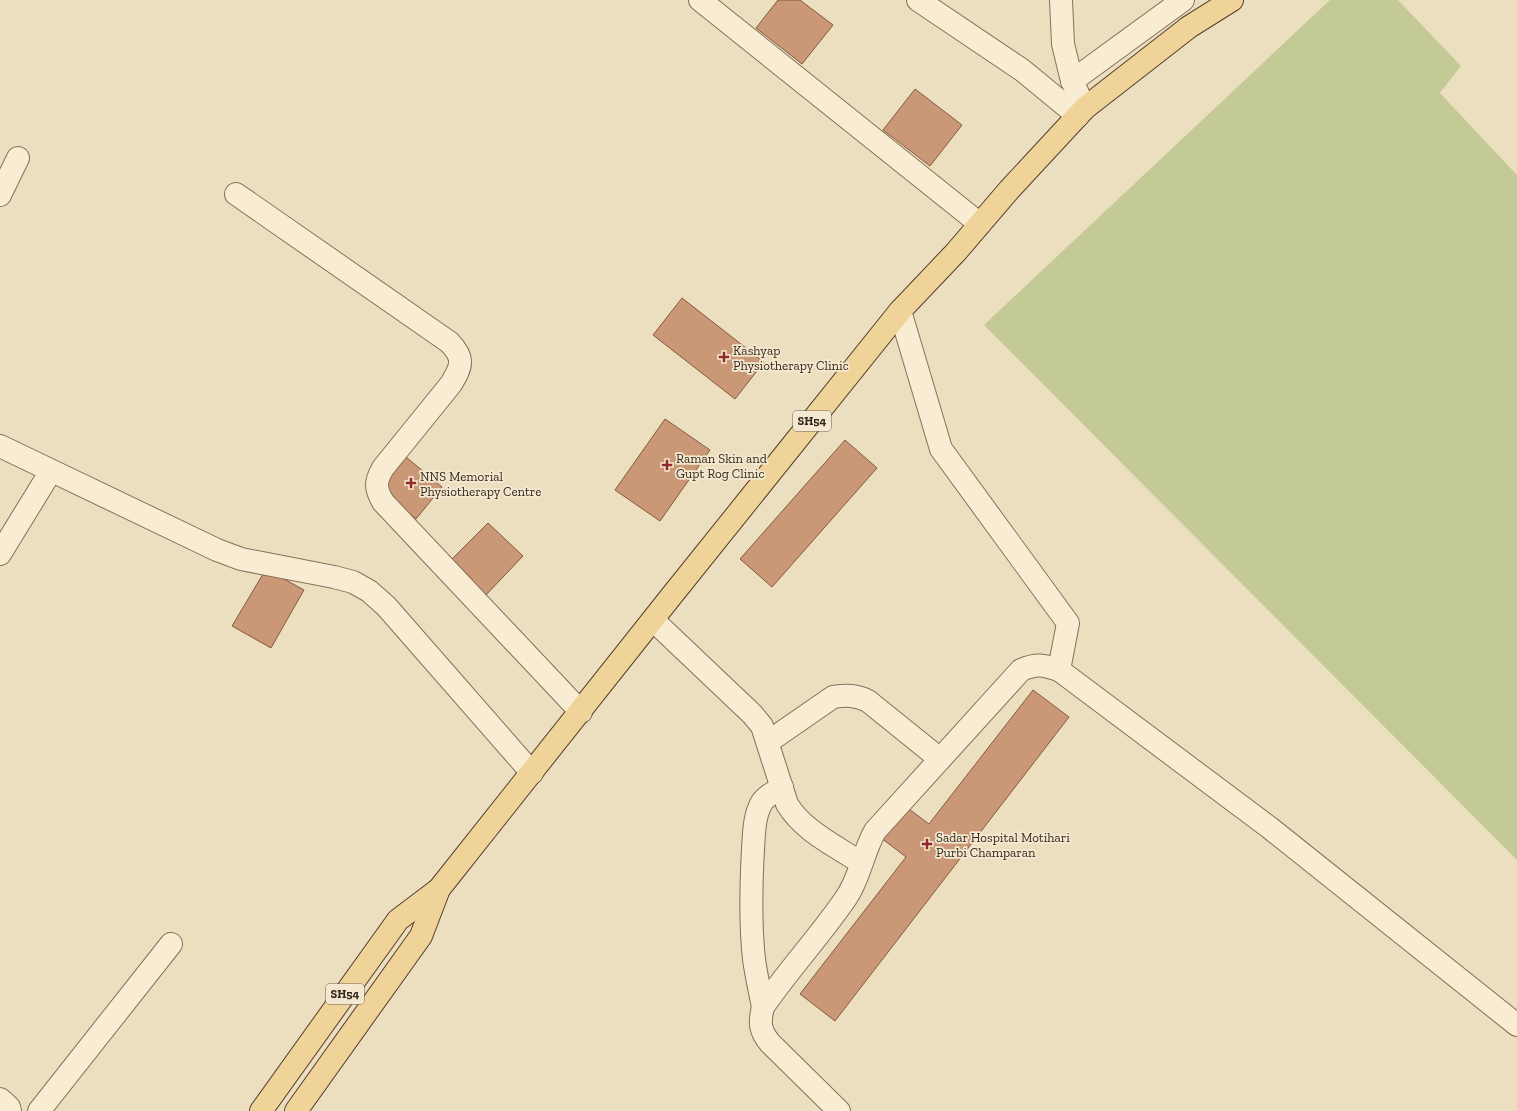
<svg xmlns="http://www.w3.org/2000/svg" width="1517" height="1111" font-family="'Zilla Slab',serif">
  <rect width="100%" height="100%" fill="#ecdfc0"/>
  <path fill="#c4ca95" d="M1330 0H1398L1461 66 1440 93 1517 175V860L984 325Z"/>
  <g fill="#ca9877" stroke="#84593f">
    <path d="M778 0H800L833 25 802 64 756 28Z"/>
    <path d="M915 89 962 125 930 166 883 130Z"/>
    <path d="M682 298 764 362 735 399 653 335Z"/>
    <path d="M665 419 710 450 660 521 615 490Z"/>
    <path d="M845 440 877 468 772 587 740 559Z"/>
    <path d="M406 457 442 487 416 519 379 489Z"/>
    <path d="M488 523 523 556 485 596 449 562Z"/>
    <path d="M266 569 304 590 271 648 232 626Z"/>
    <path d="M1033 690 1069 717 835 1021 800 994 906 857 876 834 901 803 929 824Z"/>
  </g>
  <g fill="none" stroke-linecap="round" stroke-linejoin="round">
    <g stroke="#857059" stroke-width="24">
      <g id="minor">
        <path d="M700 0 980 224"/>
        <path d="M918 0 1022 70 1078 116"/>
        <path d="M1061 0 1063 44 1072 81 1085 108"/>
        <path d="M1072 81 1183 0"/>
        <path d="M236 194 449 342C465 358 462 366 451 384L383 468C375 482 375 488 383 502L581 712"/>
        <path d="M0 195 18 158"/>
        <path d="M900 311 941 449 1068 623 1059 670"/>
        <path d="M0 446 217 550 241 559 334 577 353 582 369 591 386 606 532 773"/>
        <path d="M0 554 51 471"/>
        <path d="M653 620 752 714 762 726 787 804C803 831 836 846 861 863"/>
        <path d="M768 742 833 697C847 695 856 695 868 701L940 759"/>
        <path d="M763 1007C760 991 756 975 754 959 750 923 751 885 753 849 754 834 754 817 761 804 765 796 775 792 782 787"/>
        <path d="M0 1099 9 1107 10 1111"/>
        <path d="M39 1111 171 944"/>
        <path d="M839 1111 770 1043C760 1031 759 1023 763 1007 789 969 820 936 846 898 860 878 863 852 875 831L1021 670C1037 663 1043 665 1059 670L1270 828 1517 1025"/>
      </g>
    </g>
    <g stroke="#533e2d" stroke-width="24">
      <g id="major">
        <path d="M261 1111 398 920 439 889 673 594 900 311 956 252 1009 190 1085 108 1189 27 1232 0"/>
        <path d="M296 1111 421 936 439 889"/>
      </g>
    </g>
    <use href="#minor" stroke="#f8ecd3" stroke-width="22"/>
    <use href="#major" stroke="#efd398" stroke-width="22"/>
  </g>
  <g fill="#922a2c" stroke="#f4e9d0" stroke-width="1.5">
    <path d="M722 351h4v4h4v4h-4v4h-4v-4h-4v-4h4z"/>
    <path d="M665 459h4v4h4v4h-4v4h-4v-4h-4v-4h4z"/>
    <path d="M409 477h4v4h4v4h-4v4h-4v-4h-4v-4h4z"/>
    <path d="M925 838h4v4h4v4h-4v4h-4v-4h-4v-4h4z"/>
  </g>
  <g text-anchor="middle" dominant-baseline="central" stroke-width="3.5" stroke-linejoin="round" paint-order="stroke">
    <g fill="#f4e9d0" stroke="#6e6253" stroke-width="1">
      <rect x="793" y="411" width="38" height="20" rx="3"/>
      <rect x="326" y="984" width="38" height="20" rx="3"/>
    </g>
    <g font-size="12" font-weight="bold" fill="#35281d">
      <text x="812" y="421">SH54</text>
      <text x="345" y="994">SH54</text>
    </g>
    <g font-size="13" fill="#35281d" stroke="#f4e9d0" text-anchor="start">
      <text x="733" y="350">Kashyap<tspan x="733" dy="15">Physiotherapy Clinic</tspan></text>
      <text x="676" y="458">Raman Skin and<tspan x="676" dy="15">Gupt Rog Clinic</tspan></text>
      <text x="420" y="476">NNS Memorial<tspan x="420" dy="15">Physiotherapy Centre</tspan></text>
      <text x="936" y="837">Sadar Hospital Motihari<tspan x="936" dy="15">Purbi Champaran</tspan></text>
    </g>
  </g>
</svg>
